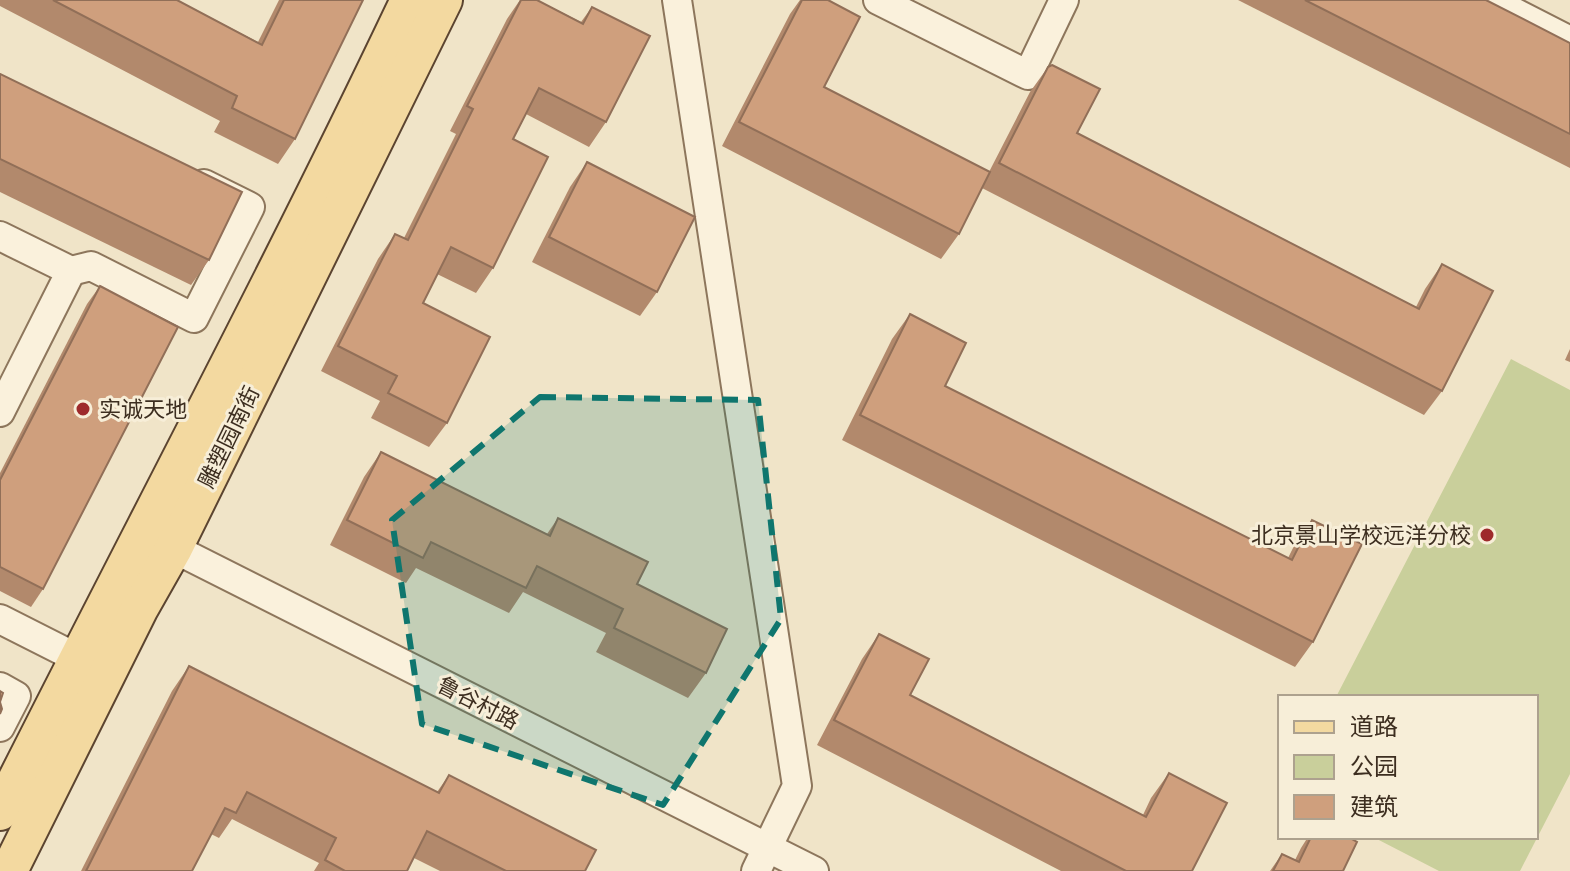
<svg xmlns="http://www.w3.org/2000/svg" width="1570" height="871" font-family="'Crimson Pro','Noto Sans SC',serif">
  <rect width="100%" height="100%" fill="#f0e4c8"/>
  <path fill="#c9cf9b" d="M1511 359 1570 390V774L1520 871H1439L1373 837H1536V697H1336Z"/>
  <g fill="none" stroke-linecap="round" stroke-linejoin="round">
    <g stroke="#8d765c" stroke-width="32">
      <g id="minor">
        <path d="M677 0 797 786 756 871"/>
        <path d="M878 0 1028 75 1064 0"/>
        <path d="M1490 0 1570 41"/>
        <path d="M0 236 71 271 0 412"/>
        <path d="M71 271 91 266 194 318 250 207 204 184"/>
        <path d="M157 540 814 871"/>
        <path d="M0 619 77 658"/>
        <path d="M0 687 16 696 0 727"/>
      </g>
    </g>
    <g stroke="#5b4430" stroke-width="40">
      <g id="major">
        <path d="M0 812C136 541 279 274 409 0"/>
        <path d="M9 871 139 610 173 550 444 0"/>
      </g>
    </g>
    <use href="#minor" stroke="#faf1dc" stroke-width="28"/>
    <use href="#major" stroke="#f3d9a0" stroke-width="36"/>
  </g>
  <g fill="#b2896c">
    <path d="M0 0H177L258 42 279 0H363L295 139 278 164 214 132 220 121 0 6Z"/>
    <path d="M520 0H537L581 22 592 7 606 122 589 147 526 114 513 139 493 268 476 293 437 274 423 303 447 423 429 447 371 418 380 401 321 371 378 259 395 234 404 238 456 134 450 131 507 19Z"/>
    <path d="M800 0H828L824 87 989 172 1030 92 1048 67 1077 133 1416 307 1425 289 1442 264V391L1424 415 982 188 959 234 941 259 722 146 790 14Z"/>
    <path d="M1238 0H1486L1570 43V168Z"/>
    <path d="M0 74 209 260 191 285 0 192Z"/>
    <path d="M587 162 657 292 640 316 532 262 570 187Z"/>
    <path d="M100 286 43 589 31 607 0 591V473L87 304Z"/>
    <path d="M910 314 945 386 1288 558 1295 544 1312 520 1313 642 1295 667 842 440 892 339Z"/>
    <path d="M1570 349V362L1565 360Z"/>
    <path d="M381 452 547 534 558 518 637 584 706 673 688 698 596 652 606 633 523 592 509 613 416 568 406 583 330 545 364 477Z"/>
    <path d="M879 634 910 695 1143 815 1151 798 1169 773 1192 871H1061L817 745 862 659Z"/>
    <path d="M189 666 437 792 449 775 585 871H440L414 858 407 871H314L319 863 232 819 219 838 211 834 192 871H81L172 691Z"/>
    <path d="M1308 837H1348L1343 871H1270L1282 854 1295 860 1301 848Z"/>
  </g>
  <g fill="#cf9f7d" stroke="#916f58" stroke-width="2">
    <path d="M53 0H177L262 45 284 0H363L295 139 232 108 237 96Z"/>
    <path d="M521 0H537L583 24 592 7 650 36 606 122 539 88 513 139 548 157 493 268 451 247 423 303 490 337 447 423 388 393 397 376 338 346 395 234 408 240 473 109 467 106Z"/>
    <path d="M802 0H828L860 17 824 87 990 172 959 234 739 122Z"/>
    <path d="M1305 0H1486L1570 43V134Z"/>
    <path d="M1052 65 1100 89 1077 133 1419 309 1442 264 1493 291 1442 391 999 163 1048 67Z"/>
    <path d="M0 74 242 192 209 260 0 159Z"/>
    <path d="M587 162 695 217 657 292 549 237Z"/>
    <path d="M100 286 178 327 43 589 0 567V480Z"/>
    <path d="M910 314 966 343 945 386 1292 560 1312 520 1362 544 1313 642 860 415Z"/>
    <path d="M381 452 550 536 558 518 648 562 637 584 727 629 706 673 614 628 623 609 537 566 526 588 431 542 423 558 347 520Z"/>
    <path d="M879 634 929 659 910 695 1146 817 1169 773 1227 803 1192 871H1126L834 720Z"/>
    <path d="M189 666 439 793 449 775 596 850 585 871H506L427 831 407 871H345L325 860 336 838 247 792 236 813 225 808 192 871H86Z"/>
    <path d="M0 691 3 693 0 702 2 709 0 714Z"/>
    <path d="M1311 837H1348L1357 842 1343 871H1273L1282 854 1299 862Z"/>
  </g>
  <path fill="#0f766e" fill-opacity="0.2" stroke="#0f766e" stroke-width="6" stroke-dasharray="16 10" stroke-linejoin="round" d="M540 397 758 400 781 619 663 805 422 724 392 520Z"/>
  <g fill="#9e2a2b" stroke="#f7eed8" stroke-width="3">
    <circle cx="83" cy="409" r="8"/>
    <circle cx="1487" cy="535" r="8"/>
  </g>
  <g text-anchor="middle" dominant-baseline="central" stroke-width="6" stroke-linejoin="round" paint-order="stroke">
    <g font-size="22" fill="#3d2e20" stroke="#f7eed8" text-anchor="start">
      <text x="99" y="409">实诚天地</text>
      <text x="1471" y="535" text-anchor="end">北京景山学校远洋分校</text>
    </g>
    <g font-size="22" fill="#3d2e20" stroke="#f7eed8">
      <text transform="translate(229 437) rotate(-64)">雕塑园南街</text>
      <text transform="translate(478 703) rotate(27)">鲁谷村路</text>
    </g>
  </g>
  <rect x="1278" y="695" width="260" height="144" fill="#f7eed8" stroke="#ada18e" stroke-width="2"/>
  <rect x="1294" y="721" width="40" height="12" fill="#f3d9a0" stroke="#ada18e" stroke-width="2"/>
  <text x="1350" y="735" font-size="24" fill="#3d2e20">道路</text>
  <rect x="1294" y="755" width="40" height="24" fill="#c9cf9b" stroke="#ada18e" stroke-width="2"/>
  <text x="1350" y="775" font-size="24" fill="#3d2e20">公园</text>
  <rect x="1294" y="795" width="40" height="24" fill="#cf9f7d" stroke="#ada18e" stroke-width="2"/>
  <text x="1350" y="815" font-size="24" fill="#3d2e20">建筑</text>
</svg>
